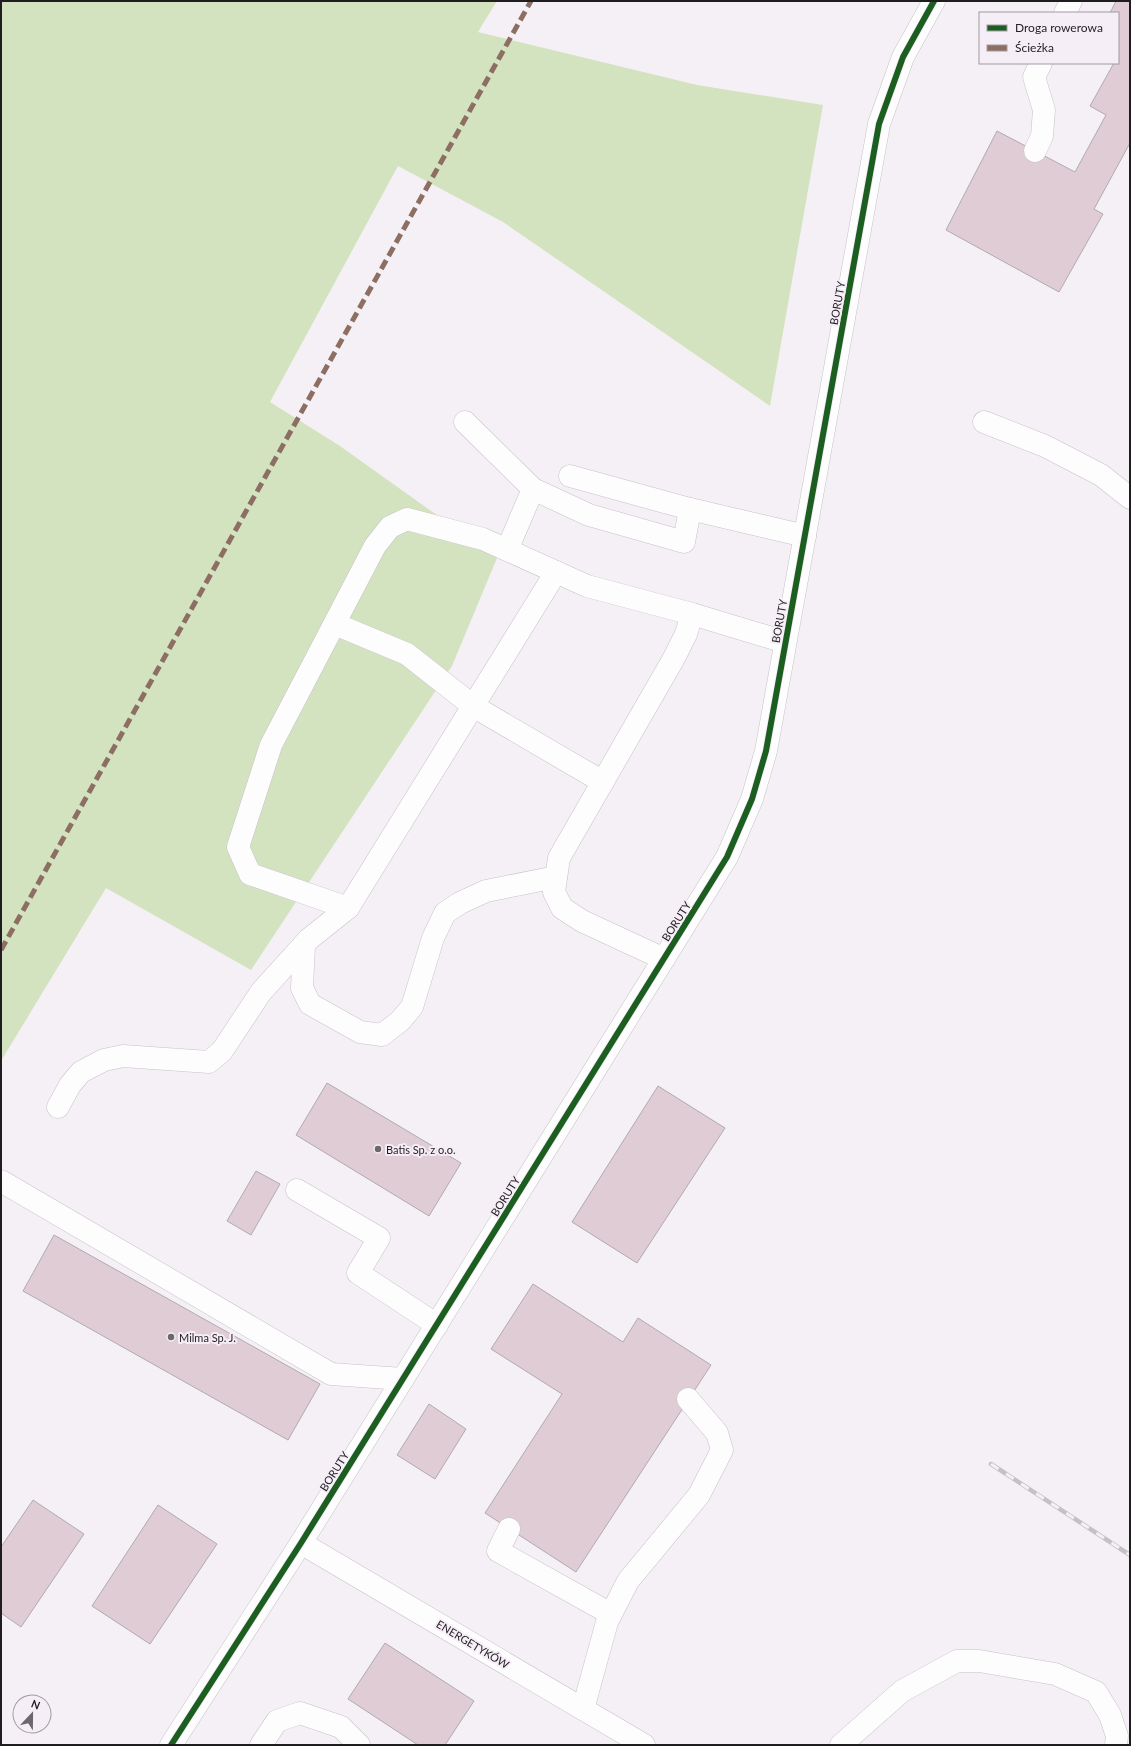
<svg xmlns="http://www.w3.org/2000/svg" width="1131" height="1746" font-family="Lato,sans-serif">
  <rect width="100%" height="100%" fill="#f5f0f5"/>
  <path fill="#d3e3c0" d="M1 1H497L478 32 697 85 823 105 770 406 503 222 398 166 270 402 340 446 497 558 452 666 251 970 106 888 1 1061Z"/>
  <g fill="#dfccd5" stroke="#afabae">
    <path d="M1116 1H1130V143L1094 209 1103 214 1059 292 946 230 997 131 1075 172 1106 115 1090 106 1114 63H1118V13H1110Z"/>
    <path d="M327 1083 461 1163 429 1216 296 1135Z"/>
    <path d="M658 1086 725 1128 637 1263 572 1222Z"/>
    <path d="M256 1171 280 1184 251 1235 227 1221Z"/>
    <path d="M54 1235 320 1384 288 1440 23 1291Z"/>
    <path d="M533 1284 623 1342 638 1318 711 1365 576 1572 485 1513 562 1394 491 1349Z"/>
    <path d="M429 1404 466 1429 435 1479 397 1455Z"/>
    <path d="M33 1500 84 1534 21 1627 1 1613V1547Z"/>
    <path d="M158 1505 217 1544 150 1644 92 1606Z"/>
    <path d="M385 1643 474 1701 445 1745H418L348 1699Z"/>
  </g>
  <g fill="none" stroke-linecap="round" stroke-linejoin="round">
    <g stroke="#c6c2c6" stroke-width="23">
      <g id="minor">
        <path d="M1065 13 1071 1"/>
        <path d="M1035 151 1042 136 1044 110 1034 77 1041 63"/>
        <path d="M465 422 533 489 589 515 684 542 690 509"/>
        <path d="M984 422 1045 446 1101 475 1130 498"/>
        <path d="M570 476 690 509 805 536"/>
        <path d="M507 550 533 489"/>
        <path d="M335 624 407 654 473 706 603 782"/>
        <path d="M348 908 250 874 238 847 271 745 375 546 390 527 407 519 483 539 587 586 692 614 785 642"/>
        <path d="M304 945 302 988 310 1004 360 1032 382 1035 400 1021 412 1007 433 938 445 913 460 903 486 891 556 877"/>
        <path d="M664 959 582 921 562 908 554 892 559 858 674 658 686 634 692 614"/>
        <path d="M58 1107 70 1085 81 1072 104 1060 123 1056 209 1062 222 1051 261 992 309 939 348 908 556 572"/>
        <path d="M1 1181 331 1374 403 1379"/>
        <path d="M297 1190 379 1238 358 1273 437 1325"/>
        <path d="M509 1529 498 1551 611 1614"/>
        <path d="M301 1543 644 1745"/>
        <path d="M583 1709 607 1622 628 1581 699 1495 722 1450 717 1433 688 1399"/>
        <path d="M171 1745 301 1543 727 857 752 799 766 751 879 124 903 57 934 1"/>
        <path d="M261 1745 277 1721 300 1713 341 1727 359 1745"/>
        <path d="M841 1745 902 1691 957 1661H979L1055 1674 1096 1692 1110 1715 1117 1736 1116 1745"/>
      </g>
    </g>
    <use href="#minor" stroke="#fefdfe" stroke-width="22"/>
    <g stroke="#c3c2c3" stroke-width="4.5">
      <path id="rail" d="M991 1464 1130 1555"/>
    </g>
    <use href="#rail" stroke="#f6eef7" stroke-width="3" stroke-dasharray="9" stroke-linecap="butt"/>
    <path stroke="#8d6e63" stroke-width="5" stroke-dasharray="10 5" stroke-linecap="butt" d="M1 950 531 1"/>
    <g stroke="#f6eef7" stroke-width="8">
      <path id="cycleway" d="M171 1745 301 1543 727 857 752 799 766 751 879 124 903 57 934 1"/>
    </g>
    <use href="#cycleway" stroke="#1b5e20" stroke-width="6"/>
  </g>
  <g fill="#6b676b" stroke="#f6eef7" stroke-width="1.5">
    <circle cx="378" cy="1149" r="4"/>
    <circle cx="171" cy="1337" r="4"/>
  </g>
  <g text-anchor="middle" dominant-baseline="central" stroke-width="4" stroke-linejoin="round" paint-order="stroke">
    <g font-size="11" fill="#201d20" stroke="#f6eef7">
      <text transform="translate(837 303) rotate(-80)">BORUTY</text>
      <text transform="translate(779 621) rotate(-80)">BORUTY</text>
      <text transform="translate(676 921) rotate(-58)">BORUTY</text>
      <text transform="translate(505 1196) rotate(-58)">BORUTY</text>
      <text transform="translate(334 1471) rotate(-58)">BORUTY</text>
      <text transform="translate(473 1644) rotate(31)">ENERGETYKÓW</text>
    </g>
    <g font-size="11" fill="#201d20" stroke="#f6eef7" text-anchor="start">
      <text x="386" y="1149">Batis Sp. z o.o.</text>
      <text x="179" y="1337">Milma Sp. J.</text>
    </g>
  </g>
  <rect width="1131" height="1746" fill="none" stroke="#201d20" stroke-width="4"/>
  <rect x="979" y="12" width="140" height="52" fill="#f6eef7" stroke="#a09aa1"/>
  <rect x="987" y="25" width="20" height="6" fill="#1b5e20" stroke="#a09aa1"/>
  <text x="1015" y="32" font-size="12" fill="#201d20">Droga rowerowa</text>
  <rect x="987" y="45" width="20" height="6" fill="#8d6e63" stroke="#a09aa1"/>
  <text x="1015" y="52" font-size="12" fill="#201d20">Ścieżka</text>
  <g transform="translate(32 1714) rotate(22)"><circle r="19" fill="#f6eef7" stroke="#a09aa1"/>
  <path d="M0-3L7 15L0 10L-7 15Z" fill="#6b676b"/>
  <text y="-6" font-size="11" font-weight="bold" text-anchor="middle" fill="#201d20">N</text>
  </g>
</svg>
